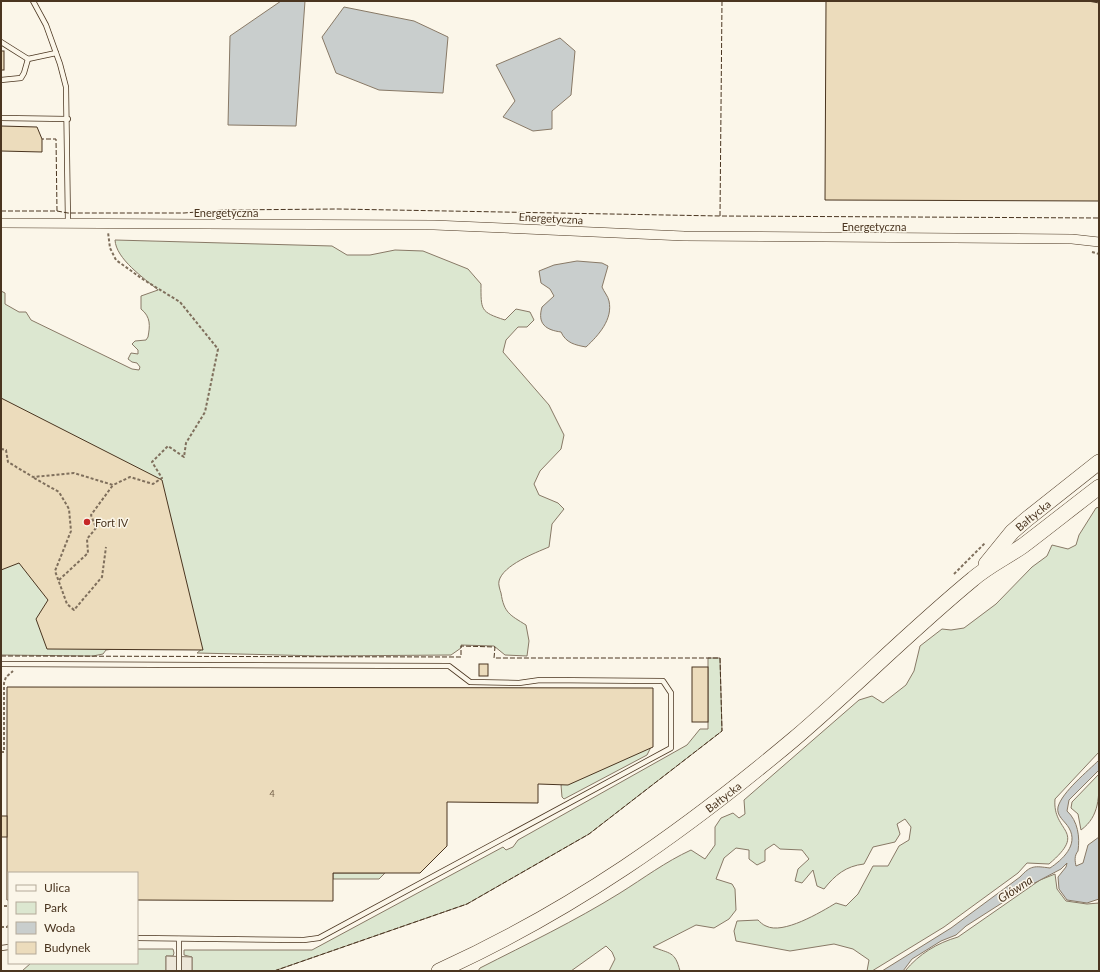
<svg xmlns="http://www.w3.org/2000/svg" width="1100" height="972" font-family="Lato,sans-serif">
  <rect width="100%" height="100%" fill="#fbf6e9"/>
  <g fill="#dce7d0" stroke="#887966">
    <path d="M115 240 332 246 347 255H370L395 250 423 251 468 269 481 284C481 310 480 312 505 320L516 309 530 312 534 320 527 327H518L506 340 503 352 549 405 564 435 561 449 540 471 534 484 539 495 558 503 564 509 552 524 549 547C535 553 503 565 499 581 498 584 500 590 501 593 504 613 510 615 526 625L529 641 527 656 505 655 494 646 461 645V648L451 655 321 656 197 653 202 649 121 648 106 650 103 654 93 656 1 655V291L5 293V304L19 312H26L31 320 132 369 139 370 140 367 137 363 132 362 128 359 131 353 138 354V350L132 344 135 341 146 340 148 337C150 326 151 317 141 309V296L158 290C144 278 116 259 115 240Z"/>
    <path d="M1099 507V752L1055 799C1052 833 1089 830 1049 864L1027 863 1018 873 944 927 872 971H867L869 960 853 949 834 944 790 951 736 941 734 931 737 921 758 920C760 922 763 925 766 926 783 935 821 912 836 903L846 906 858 894 873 866H888L899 846 909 840 911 827 905 819 897 824 900 834 895 842 873 847 864 864C846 866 835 875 824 889L817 886 813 870 802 883 795 881 798 869 809 859 802 850 780 849 774 844 765 850V861L757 865 749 859V850L736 848 724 858 716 879 732 884 735 889 736 910 729 919 714 928 696 925 653 947C670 954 675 951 680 971H609L615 959 612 952 606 946 571 971H478L480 968C527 944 575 921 620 893 644 878 665 862 691 850L705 859 715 845V827L721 818 733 813 739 818 745 814 744 800 859 700 872 696 883 703 906 685 914 671 920 646 942 629 951 630 964 628 996 604 1032 567 1047 556 1052 545 1068 549 1076 545 1079 535 1096 508Z"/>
    <path d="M708 658H720L722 731 589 834 467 904 274 971H192V957L184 955V950H312L503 847 506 850 513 847 518 840 687 745 700 729H708Z"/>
    <path d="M651 747 647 755 564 799 562 797 561 785Z"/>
    <path d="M1099 774C1099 796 1100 816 1081 830L1078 814 1071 808 1072 802Z"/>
    <path d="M333 873H385L379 879H333Z"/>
    <path d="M1055 874 1057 889 1066 901 1087 904 1099 903V971H905C919 954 937 943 958 937L1040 880Z"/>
    <path d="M137 949H173L174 953 173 956H166V971H22L31 963H137Z"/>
  </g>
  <path fill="#ede7d9" stroke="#887966" d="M166 956 192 957V971H166Z"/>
  <g fill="#c9cecd" stroke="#887966">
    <path d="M281 1H305L296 126 228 125 230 36Z"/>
    <path d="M344 7 414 21 448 37 443 93 379 90 336 73 322 37Z"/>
    <path d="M560 38 575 51 571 95 552 111V129L533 131 503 117 515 101 496 65Z"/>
    <path d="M577 261 602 263 608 266 602 287C604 292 608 296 609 301 613 319 599 335 586 347 575 345 566 343 561 332 546 330 537 324 542 307L554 296 550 289 541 283 539 271 554 265Z"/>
    <path d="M1099 760V770L1069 800 1067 811C1078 821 1080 837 1078 851 1074 856 1075 861 1076 866L1083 863 1088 845 1099 837V899L1087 903 1067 900 1059 889 1058 877 1066 867 1067 863 1061 869 1027 887 966 926 956 935 941 941 912 959 903 971H882L951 928 1020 877C1031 865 1034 866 1050 868 1062 860 1079 845 1069 828 1065 821 1056 816 1058 807 1062 792 1088 771 1099 760Z"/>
  </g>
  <g fill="#ecdcbc" stroke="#4a3520">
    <path d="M826 1H1088L1099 3V201L825 200Z"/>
    <rect x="1" y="51" width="3" height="19"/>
    <path d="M1 126 37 127 42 139V152L1 151Z"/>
    <path d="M1 398 162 480 203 650 47 649 36 619 48 600 19 563 1 570Z"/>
    <rect x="479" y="664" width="9" height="12"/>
    <rect x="692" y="667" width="16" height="55"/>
    <path d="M7 687 653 688V747L568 785 538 784V803L447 802V846L420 873H333V901L137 900V873H9V900H7Z"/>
    <rect x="1" y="816" width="6" height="21"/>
  </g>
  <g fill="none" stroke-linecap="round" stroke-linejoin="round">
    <g stroke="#4a3520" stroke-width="6">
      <g id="lane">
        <path d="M33 1 46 25 60 64 66 87 68 223"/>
        <path d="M1 42 28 59 56 53"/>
        <path d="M1 80 21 78 24 73 28 59"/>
        <path d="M1 118 68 119"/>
        <path d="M1 664 449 666 470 682 519 683 540 680 663 681 671 693V748L319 938 304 940 137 938"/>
        <path d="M1 948 9 947"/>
        <path d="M179 971V939"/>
      </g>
    </g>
    <g stroke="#4a3520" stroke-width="10">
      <path id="street" d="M1 223 434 225 684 236 1072 239 1099 242"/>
    </g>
    <g stroke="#4a3520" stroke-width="16">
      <g id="primary">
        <path id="s1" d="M986 564 1012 532 1027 519 1099 462"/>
        <path id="s2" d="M439 971C573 910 682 833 794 739 855 687 911 630 973 579 988 566 1007 557 1024 545 1049 526 1074 506 1099 487"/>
      </g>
    </g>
    <g stroke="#7f6f5c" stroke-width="2" stroke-dasharray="3 2" stroke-linecap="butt">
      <path d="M1092 252 1099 254"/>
      <path d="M1 449 6 450 8 462 33 477 74 473 113 485 130 477 153 484 162 478 152 462 168 446 184 457 186 443 205 412 218 349 180 302 144 280 116 260 110 248 108 232"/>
      <path d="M34 478 59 492 69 509 71 531 55 571 67 604 74 610 102 577 106 547"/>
      <path d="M954 574 985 543"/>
      <path d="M59 580 88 553 87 539 96 528 91 515 113 485"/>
      <path d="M1 752H4V683L6 677 13 671"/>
      <path d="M4 906H9"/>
      <path d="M1 927H7L9 925"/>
    </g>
    <use href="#lane" stroke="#fbf6e9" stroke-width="4.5"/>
    <use href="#street" stroke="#fbf6e9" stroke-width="9"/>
    <use href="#primary" stroke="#fbf6e9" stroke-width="15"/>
    <g stroke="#4a3520" stroke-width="1" stroke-dasharray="5 2" stroke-linecap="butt">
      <path d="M722 1 720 216 1099 218"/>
      <path d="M1 211H57L56 139H42"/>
      <path d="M57 211 68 213H184L223 210 338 209 720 216"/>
      <path d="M1 656 461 657V646L495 647 494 658H720L722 731 589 834 467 904 274 971"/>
    </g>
  </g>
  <circle fill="#c62828" stroke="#fbf6e9" stroke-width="1.5" cx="87" cy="522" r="4"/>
  <g text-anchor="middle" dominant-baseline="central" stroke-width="3" stroke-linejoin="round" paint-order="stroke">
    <g font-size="9" fill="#725f47">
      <text x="272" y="793">4</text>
    </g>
    <g font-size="11" fill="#4a3520" stroke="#fbf6e9">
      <text x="226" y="212">Energetyczna</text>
      <text transform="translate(551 218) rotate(3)">Energetyczna</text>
      <text x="874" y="226">Energetyczna</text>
      <text stroke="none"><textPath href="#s1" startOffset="68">Bałtycka</textPath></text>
      <text stroke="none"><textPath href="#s2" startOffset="334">Bałtycka</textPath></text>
    </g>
    <g font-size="11" fill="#4a3520" stroke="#fbf6e9" text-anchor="start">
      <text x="95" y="522">Fort IV</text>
    </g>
    <g font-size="12" font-style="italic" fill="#4a3520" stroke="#fbf6e9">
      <text transform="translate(1015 889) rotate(-33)">Główna</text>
    </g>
  </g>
  <rect width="1100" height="972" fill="none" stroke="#4a3520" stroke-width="4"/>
  <rect x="8" y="872" width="130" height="92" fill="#fbf6e9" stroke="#b4a999"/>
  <rect x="16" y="885" width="20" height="6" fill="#fbf6e9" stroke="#b4a999"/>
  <text x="44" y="892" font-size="12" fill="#4a3520">Ulica</text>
  <rect x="16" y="902" width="20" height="12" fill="#dce7d0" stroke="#b4a999"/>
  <text x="44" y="912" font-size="12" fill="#4a3520">Park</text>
  <rect x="16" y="922" width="20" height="12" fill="#c9cecd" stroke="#b4a999"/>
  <text x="44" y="932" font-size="12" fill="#4a3520">Woda</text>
  <rect x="16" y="942" width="20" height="12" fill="#ecdcbc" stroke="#b4a999"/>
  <text x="44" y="952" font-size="12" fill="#4a3520">Budynek</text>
</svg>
